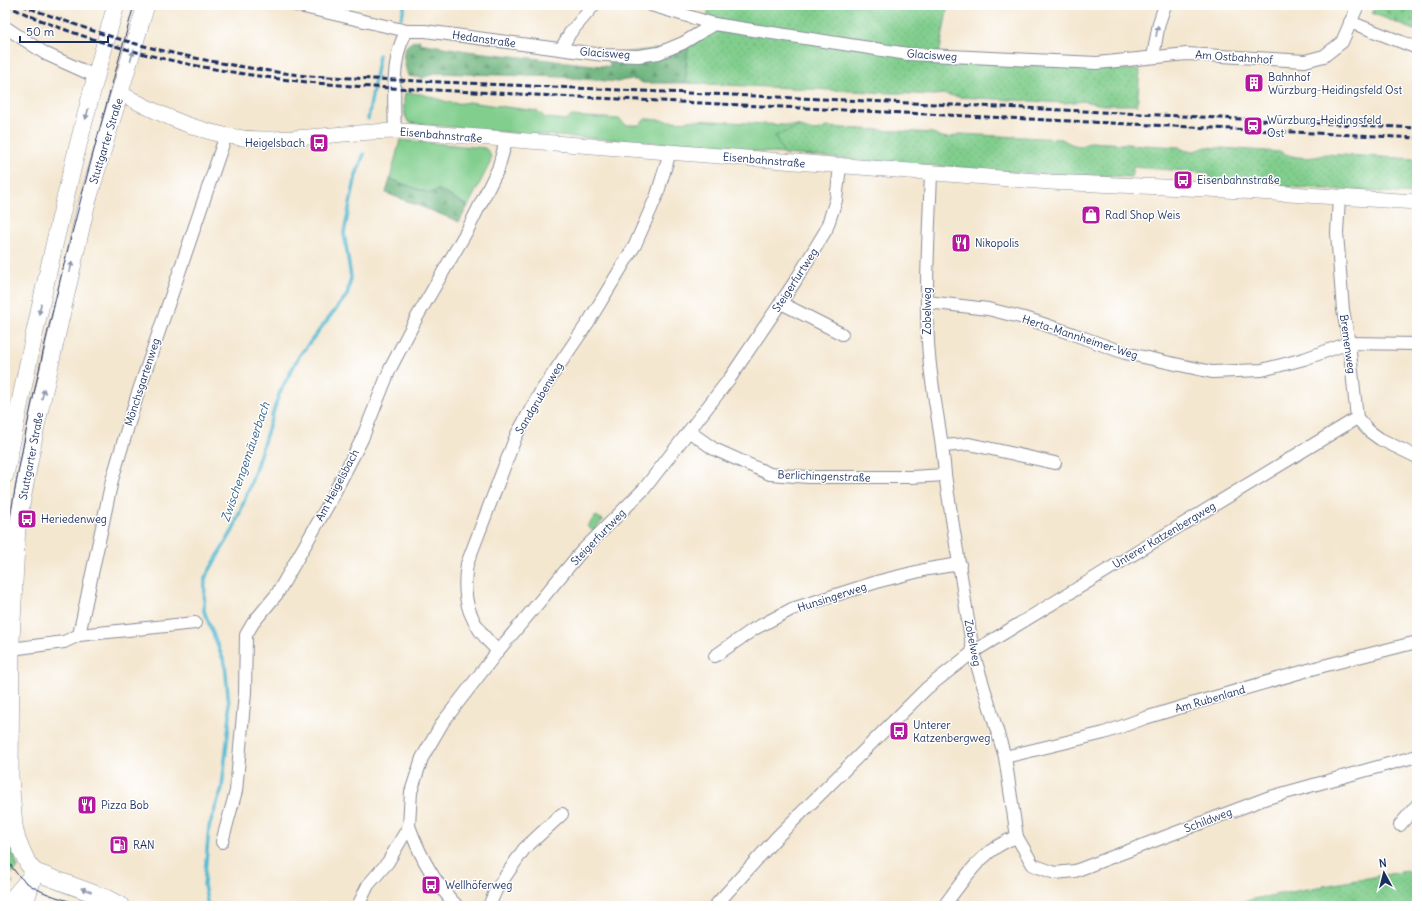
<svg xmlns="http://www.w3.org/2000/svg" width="1422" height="911" font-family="Delius,sans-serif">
  <defs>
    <pattern id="forest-firs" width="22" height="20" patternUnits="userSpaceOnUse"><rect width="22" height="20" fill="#68b178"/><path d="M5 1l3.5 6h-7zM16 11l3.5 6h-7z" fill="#559066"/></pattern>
    <pattern id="cemetery-stones" width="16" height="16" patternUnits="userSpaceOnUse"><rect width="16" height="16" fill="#81ce8d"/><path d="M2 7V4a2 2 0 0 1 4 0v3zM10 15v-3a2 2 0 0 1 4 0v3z" fill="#6fb17c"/></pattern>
    <pattern id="garden-dots" width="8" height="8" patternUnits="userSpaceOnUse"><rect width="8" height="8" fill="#81ce8d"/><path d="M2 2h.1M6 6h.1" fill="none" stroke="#6fb17c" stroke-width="1.8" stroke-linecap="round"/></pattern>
  </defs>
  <rect width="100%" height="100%" fill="#fff"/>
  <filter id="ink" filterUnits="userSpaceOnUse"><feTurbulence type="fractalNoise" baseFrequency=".025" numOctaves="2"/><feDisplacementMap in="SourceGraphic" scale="8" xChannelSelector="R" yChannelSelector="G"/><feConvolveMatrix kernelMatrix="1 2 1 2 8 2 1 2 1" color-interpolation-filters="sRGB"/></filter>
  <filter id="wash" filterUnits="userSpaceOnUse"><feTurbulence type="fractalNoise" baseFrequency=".012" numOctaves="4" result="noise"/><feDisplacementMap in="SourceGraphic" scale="16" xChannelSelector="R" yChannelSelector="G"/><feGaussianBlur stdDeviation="0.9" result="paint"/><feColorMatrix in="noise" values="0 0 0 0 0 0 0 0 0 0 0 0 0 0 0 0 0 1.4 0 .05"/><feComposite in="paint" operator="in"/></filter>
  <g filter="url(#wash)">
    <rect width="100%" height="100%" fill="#f4e7d0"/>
    <g fill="#81ce8d" stroke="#4e7e76">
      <path d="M405 93C410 93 416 93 421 94 436 97 452 107 468 102L537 111 546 118 565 120 572 116 619 119 626 125H640L645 119C662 119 678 124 695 120L800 126 776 136 784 154 710 147 704 143 691 145 513 133 409 123C403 114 403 104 405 93Z"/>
      <path d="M400 140 485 148C490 152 492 157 490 163L468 206 439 190 429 193 390 179Z"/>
      <path d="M596 516 603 520 593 531 587 526Z"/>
      <path d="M5 834H7L18 868 8 876 13 883H8L5 881Z"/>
      <path d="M53 888 91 900 104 906H94L52 892Z"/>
    </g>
    <g fill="url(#forest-firs)" stroke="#42706b">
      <path d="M420 40 419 43 467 51 612 67 604 55 688 45 686 83H643C634 78 627 79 618 82L560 77 435 73 423 78 408 76C403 59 398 43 420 40Z"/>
      <path d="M390 179 429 193 439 190 468 206 459 222 455 220 386 193Z"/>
    </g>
    <path fill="url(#cemetery-stones)" stroke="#4e7e76" d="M1375 5H1417V31L1372 13Z"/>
    <g fill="url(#garden-dots)" stroke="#4e7e76">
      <path d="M710 5H948L938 61 1140 70 1137 105H1102L1083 101 1065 103 959 97 943 94 934 95 686 83 688 45 702 38Z"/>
      <path d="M800 126C809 131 818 133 826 127L933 133C943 139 949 139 959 134L1062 139C1072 145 1079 149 1090 142L1179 147C1188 154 1196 151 1206 147L1281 152C1292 158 1313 160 1325 154L1417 159V194L1213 183 1208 173 1133 167 1131 177 1026 173 784 154 775 136Z"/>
      <path d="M1417 869V906H1234L1253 899Z"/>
    </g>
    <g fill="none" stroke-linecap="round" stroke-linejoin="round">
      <g stroke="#54b9d2" stroke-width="3.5">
        <path d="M401 18 405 5"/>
        <path d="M368 119 379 55"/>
        <path d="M208 906 204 885 209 827 222 788 230 715 225 664 204 611 205 578 233 530 251 483 279 394 299 356 347 295 351 277 344 233 356 175 364 154"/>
      </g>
    </g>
  </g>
  <g filter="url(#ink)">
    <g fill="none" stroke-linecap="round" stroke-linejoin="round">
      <g stroke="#888b97" stroke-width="14">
        <g id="minor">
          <path d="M295 5 407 31H425L604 55 638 56 659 53 683 43 714 24 908 54 1097 63 1187 54 1305 61 1324 56 1342 42 1358 5"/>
          <path d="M651 5 714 24"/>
          <path d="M1350 22 1417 48"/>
          <path d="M5 27 46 54 97 77"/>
          <path d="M561 49 570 33 594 5"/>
          <path d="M1153 57 1159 23 1165 5"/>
          <path d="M395 131C394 103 391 55 407 31"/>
          <path d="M931 174C929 230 925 286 928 342 930 386 942 430 945 475L973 652 1005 757 1017 837 1033 865 1055 873 1075 871 1267 798 1417 756"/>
          <path d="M1339 198 1337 233 1343 310 1349 343 1357 418 1369 431 1380 439 1417 457"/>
          <path d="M927 302 988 309 1028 319 1073 334 1125 353 1212 372 1262 370 1304 359 1349 343 1417 344"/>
          <path d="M781 303 842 334"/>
          <path d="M690 432 714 449 770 474 808 477H911L945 475"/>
          <path d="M943 446 969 444 1055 463"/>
          <path d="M79 635 112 480 137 396 226 135"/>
          <path d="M11 649 64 642 79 635 195 623"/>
          <path d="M498 651C470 625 461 601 467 564L516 436 540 393 589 321 635 245 657 195 670 152"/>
          <path d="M715 656 754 629 792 609 880 581 928 569 960 564"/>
          <path d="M1005 757 1104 733 1145 718 1198 702 1319 667 1417 642"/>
          <path d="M1400 825 1417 805"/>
          <path d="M409 826C420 856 434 883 457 906"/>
          <path d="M222 842 236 791 245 693 246 635 253 623 277 594 328 505 362 439 390 369 417 317 468 229 498 169 506 141"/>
          <path d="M358 906 368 885 388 862 409 826 411 792 422 758 443 722 498 651 581 552 644 489 730 378 796 280 826 230 836 200 840 167"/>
          <path d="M489 906 496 890 524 849 562 814"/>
          <path d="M715 906 777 837 927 688 973 652 1357 418"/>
          <path d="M944 906C964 879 984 847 1017 837"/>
        </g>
      </g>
      <g stroke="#888b97" stroke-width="16">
        <path id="tertiary" d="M120 93C164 117 213 140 265 139 310 139 356 131 402 131L1050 182 1208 189 1417 202"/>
      </g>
      <g stroke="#888b97" stroke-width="18">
        <g id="secondary">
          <path d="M5 475C37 317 71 159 116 5"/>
          <path d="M6 906 35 872"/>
          <path d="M24 906 33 878"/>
          <path d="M121 906 106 898 35 872 28 864 17 840 14 826 10 777 11 640 17 526 36 426 86 206 146 5"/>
        </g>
      </g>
      <use href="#minor" stroke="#fff" stroke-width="12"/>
      <use href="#tertiary" stroke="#fff" stroke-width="15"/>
      <use href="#secondary" stroke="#fff" stroke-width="17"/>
      <g stroke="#1b2f5e" stroke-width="1">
        <path d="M5 550C33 365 84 185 134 5"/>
        <path d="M5 850C14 889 53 896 86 906"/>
      </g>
      <g stroke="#1b2f5e" stroke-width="3" stroke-dasharray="6 3" stroke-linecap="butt">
        <path d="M6 5C114 56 234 77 352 86L1417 138"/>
        <path d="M22 5C38 12 55 17 71 23 147 51 226 66 307 76L1023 108 1417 128"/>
      </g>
    </g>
    <defs><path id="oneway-solid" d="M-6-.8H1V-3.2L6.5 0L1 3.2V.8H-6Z"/></defs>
    <g fill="#8d97ae">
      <use href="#oneway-solid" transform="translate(1157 31) rotate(-81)"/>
      <use href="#oneway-solid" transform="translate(132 56) rotate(-74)"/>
      <use href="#oneway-solid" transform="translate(87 114) rotate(105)"/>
      <use href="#oneway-solid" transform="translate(71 267) rotate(-77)"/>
      <use href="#oneway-solid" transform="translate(40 309) rotate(102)"/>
      <use href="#oneway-solid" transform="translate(43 394) rotate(-78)"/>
      <use href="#oneway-solid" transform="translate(86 890) rotate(-160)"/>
    </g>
  </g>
  <defs>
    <g id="building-square" transform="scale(1)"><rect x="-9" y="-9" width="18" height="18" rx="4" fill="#b5179e" stroke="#fff"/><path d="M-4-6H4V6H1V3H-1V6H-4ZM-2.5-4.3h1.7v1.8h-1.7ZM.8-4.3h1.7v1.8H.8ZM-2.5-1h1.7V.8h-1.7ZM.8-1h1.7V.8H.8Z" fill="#fff"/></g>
    <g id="station-square" transform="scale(1)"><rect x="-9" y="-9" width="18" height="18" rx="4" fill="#b5179e" stroke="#fff"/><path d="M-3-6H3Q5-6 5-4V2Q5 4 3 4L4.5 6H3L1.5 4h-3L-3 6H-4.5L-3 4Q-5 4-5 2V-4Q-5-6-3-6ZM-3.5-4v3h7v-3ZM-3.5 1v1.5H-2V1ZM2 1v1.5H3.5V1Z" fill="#fff"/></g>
    <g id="bus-square" transform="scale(1)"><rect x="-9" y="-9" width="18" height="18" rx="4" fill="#b5179e" stroke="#fff"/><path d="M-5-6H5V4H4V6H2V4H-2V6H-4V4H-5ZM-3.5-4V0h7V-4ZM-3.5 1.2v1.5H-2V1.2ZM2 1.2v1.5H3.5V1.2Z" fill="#fff"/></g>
    <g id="shop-square" transform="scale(1)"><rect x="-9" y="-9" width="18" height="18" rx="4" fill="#b5179e" stroke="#fff"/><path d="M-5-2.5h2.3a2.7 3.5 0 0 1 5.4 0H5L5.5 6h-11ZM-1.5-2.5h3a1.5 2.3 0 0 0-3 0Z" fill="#fff"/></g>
    <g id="restaurant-square" transform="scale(1)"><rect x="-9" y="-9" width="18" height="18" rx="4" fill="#b5179e" stroke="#fff"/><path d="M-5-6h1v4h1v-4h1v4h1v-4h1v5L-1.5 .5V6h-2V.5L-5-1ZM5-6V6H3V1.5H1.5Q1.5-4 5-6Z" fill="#fff"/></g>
    <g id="fuel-square" transform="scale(1)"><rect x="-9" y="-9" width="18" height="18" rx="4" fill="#b5179e" stroke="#fff"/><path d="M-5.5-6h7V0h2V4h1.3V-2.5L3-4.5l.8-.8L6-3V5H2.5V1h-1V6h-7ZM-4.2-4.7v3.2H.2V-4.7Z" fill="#fff"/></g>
  </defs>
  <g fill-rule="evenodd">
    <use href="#building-square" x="1254" y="83"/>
    <use href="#station-square" x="1253" y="126"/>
    <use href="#bus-square" x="319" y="143"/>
    <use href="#bus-square" x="1183" y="180"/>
    <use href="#shop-square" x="1091" y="215"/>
    <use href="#restaurant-square" x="961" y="243"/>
    <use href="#bus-square" x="27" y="519"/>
    <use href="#bus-square" x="899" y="731"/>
    <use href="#restaurant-square" x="87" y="805"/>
    <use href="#fuel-square" x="119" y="845"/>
    <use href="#bus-square" x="431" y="885"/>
  </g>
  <g text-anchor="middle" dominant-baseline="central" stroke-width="3" stroke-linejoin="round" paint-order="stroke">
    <g font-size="11" fill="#1b2f5e" stroke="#fff">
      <text transform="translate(484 39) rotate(8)">Hedanstraße</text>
      <text transform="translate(605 53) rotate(4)">Glacisweg</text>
      <text transform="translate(932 55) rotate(4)">Glacisweg</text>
      <text transform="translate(1234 57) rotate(4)">Am Ostbahnhof</text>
      <text transform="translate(441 135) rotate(5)">Eisenbahnstraße</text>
      <text transform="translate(106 141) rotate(-73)">Stuttgarter Straße</text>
      <text transform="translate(764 160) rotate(5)">Eisenbahnstraße</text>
      <text transform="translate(795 280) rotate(-57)">Steigerfurtweg</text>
      <text transform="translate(927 311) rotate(-90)">Zobelweg</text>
      <text transform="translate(1080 337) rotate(18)">Herta-Mannheimer-Weg</text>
      <text transform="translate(1348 344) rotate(82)">Bremenweg</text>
      <text transform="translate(142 382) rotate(-72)">Mönchsgartenweg</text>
      <text transform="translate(539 398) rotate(-59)">Sandgrubenweg</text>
      <text transform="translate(31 456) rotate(-79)">Stuttgarter Straße</text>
      <text transform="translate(824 476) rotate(2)">Berlichingenstraße</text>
      <text transform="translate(337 485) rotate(-62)">Am Heigelsbach</text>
      <text transform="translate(1164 535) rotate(-31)">Unterer Katzenbergweg</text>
      <text transform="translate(598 537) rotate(-46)">Steigerfurtweg</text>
      <text transform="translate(832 597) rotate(-18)">Hunsingerweg</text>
      <text transform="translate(973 643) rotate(79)">Zobelweg</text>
      <text transform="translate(1210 699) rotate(-16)">Am Rubenland</text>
      <text transform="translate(1208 820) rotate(-21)">Schildweg</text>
    </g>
    <g font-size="11" fill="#1b2f5e" stroke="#fff" text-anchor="start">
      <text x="1268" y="77">Bahnhof<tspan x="1268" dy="13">Würzburg-Heidingsfeld Ost</tspan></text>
      <text x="1267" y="120">Würzburg-Heidingsfeld<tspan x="1267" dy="13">Ost</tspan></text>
      <text x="305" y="143" text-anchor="end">Heigelsbach</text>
      <text x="1197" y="180">Eisenbahnstraße</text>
      <text x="1105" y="215">Radl Shop Weis</text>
      <text x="975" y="243">Nikopolis</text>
      <text x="41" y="519">Heriedenweg</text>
      <text x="913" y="725">Unterer<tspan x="913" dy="13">Katzenbergweg</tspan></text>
      <text x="101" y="805">Pizza Bob</text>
      <text x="133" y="845">RAN</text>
      <text x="445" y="885">Wellhöferweg</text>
    </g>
    <g font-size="12" font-style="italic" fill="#2f5f87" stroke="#fff">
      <text transform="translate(245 462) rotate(-71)">Zwischengemäuerbach</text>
    </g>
  </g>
  <rect width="1422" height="911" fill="none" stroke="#fff" stroke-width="20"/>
  <g transform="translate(1384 873) rotate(353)" stroke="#ffffff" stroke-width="3" paint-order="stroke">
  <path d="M0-3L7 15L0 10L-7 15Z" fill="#1b2f5e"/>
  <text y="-6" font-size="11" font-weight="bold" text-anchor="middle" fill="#1b2f5e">N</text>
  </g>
  <path d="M20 36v6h88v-6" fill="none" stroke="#1b2f5e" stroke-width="2"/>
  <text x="26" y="36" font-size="12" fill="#1b2f5e" stroke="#ffffff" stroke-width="3" paint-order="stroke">50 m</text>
</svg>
